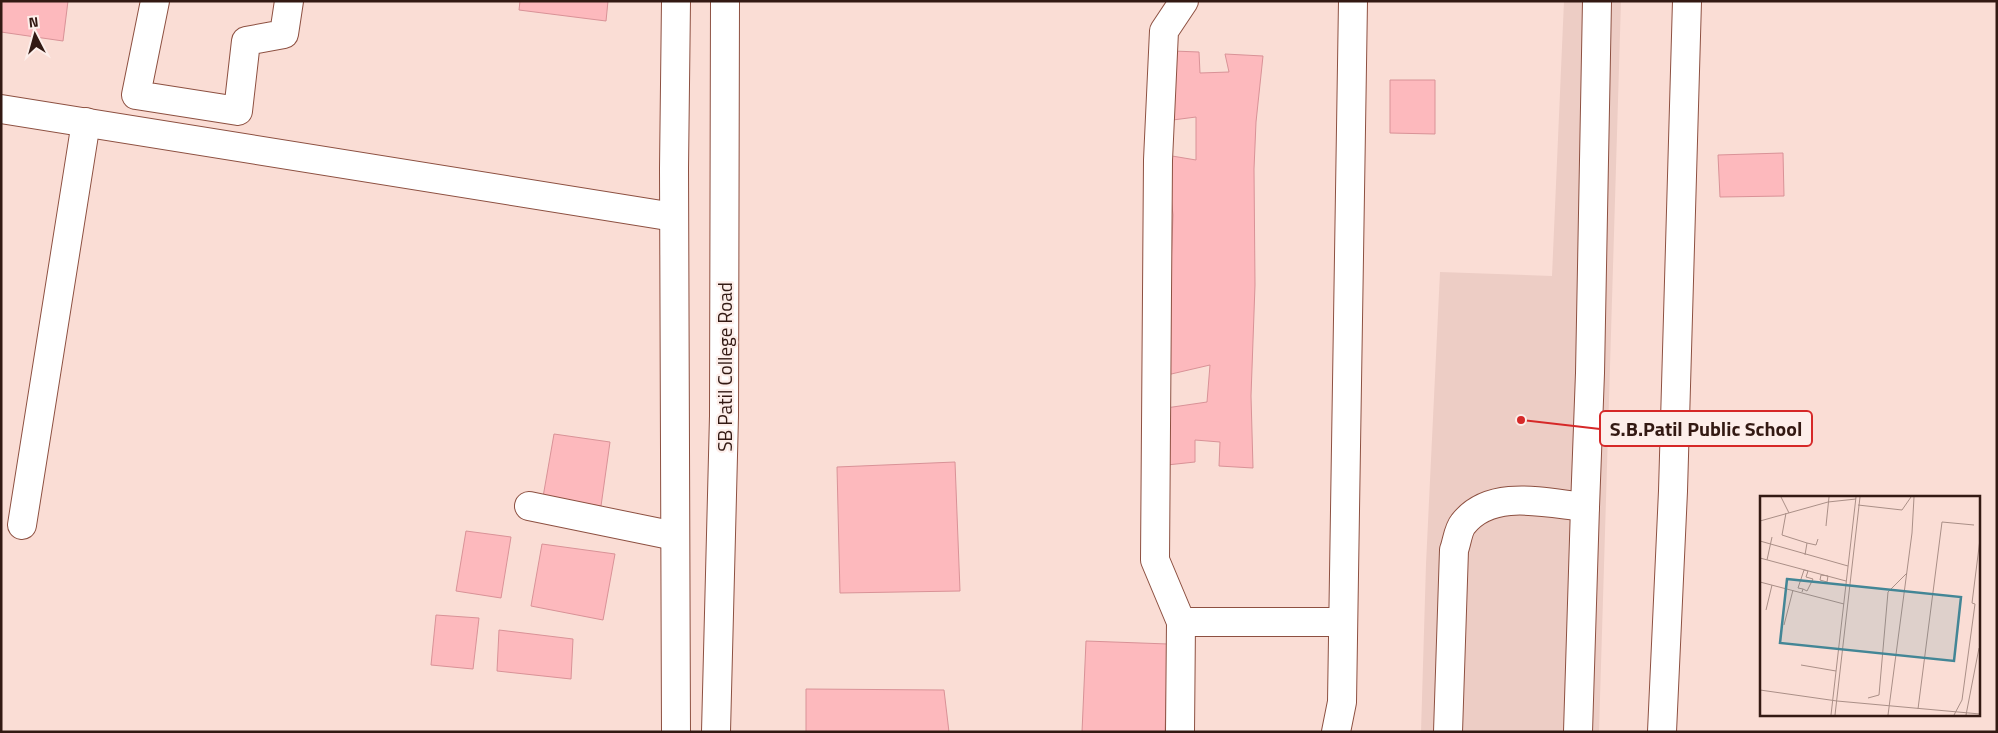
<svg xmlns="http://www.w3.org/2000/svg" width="1998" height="733" font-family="'Titillium Web',sans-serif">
  <rect width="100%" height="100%" fill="#faddd5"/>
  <path fill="#edcdc5" d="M1564 1H1621L1599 732H1421L1426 564 1440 272 1552 276Z"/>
  <g fill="#fdb9bd" stroke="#d99297">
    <path d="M1 1H68L63 41 1 32Z"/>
    <path d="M520 1H608L606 21 519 10Z"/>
    <path d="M1173 51 1199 52 1200 73 1229 72 1225 54 1263 56 1256 122 1254 169 1255 285 1251 396 1253 468 1219 466 1220 442 1195 440V462L1167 465 1166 408 1207 402 1210 365 1167 375 1173 215 1166 155 1196 160V117L1165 121Z"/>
    <path d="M1390 80H1435V134L1390 133Z"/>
    <path d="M1783 153 1784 196 1720 197 1718 155Z"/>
    <path d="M554 434 610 442 601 506 543 497Z"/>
    <path d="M955 462 960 591 840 593 837 467Z"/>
    <path d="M466 531 511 537 501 598 456 591Z"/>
    <path d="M542 544 615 554 603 620 531 606Z"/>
    <path d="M436 615 479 618 473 669 431 665Z"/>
    <path d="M499 630 573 639 571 679 497 671Z"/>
    <path d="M1086 641 1168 644 1165 732H1082Z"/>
    <path d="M806 689 944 690 949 732H806Z"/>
  </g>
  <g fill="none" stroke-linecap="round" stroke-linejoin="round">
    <g stroke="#8d5041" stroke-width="30">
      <g id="minor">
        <path d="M155 1 136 95 238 111 246 41 284 34 289 1"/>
        <path d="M1 109 674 217"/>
        <path d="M529 506 675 536"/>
        <path d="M22 525 86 122"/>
        <path d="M1181 622H1342"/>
        <path d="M676 732 674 168 676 1"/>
        <path d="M716 732 724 416 725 1"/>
        <path d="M1180 732 1181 622 1155 560 1158 160 1164 31 1184 1"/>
        <path d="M1336 732 1342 702 1353 1"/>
        <path d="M1448 732 1454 550C1457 542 1458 530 1463 524 1491 488 1546 503 1585 507L1590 373 1597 1"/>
        <path d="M1578 732 1585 507"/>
        <path d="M1662 732 1673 491 1687 1"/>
      </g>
    </g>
    <use href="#minor" stroke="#fff" stroke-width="28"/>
  </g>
  <g text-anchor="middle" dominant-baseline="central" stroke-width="4.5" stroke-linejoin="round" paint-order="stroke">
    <g font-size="19" fill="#331913" stroke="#fdeeea">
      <text transform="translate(724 367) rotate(-90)">SB Patil College Road</text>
    </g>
  </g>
  <g transform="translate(1760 496)">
    <rect width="220" height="220" fill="#faddd5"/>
    <path fill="none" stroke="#aa8f87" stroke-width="1" d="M21 1 29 17M98 9 142 14 151 1M26 17 22 39 47 47M0 25 68 6 96 3M66 30 69 1M0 45 88 70M45 59 47 47 56 49 58 43M0 62 86 85M7 64 12 41M61 79 68 80 67 86 60 84ZM0 86 84 108M42 96 43 93 47 95 53 83 46 81 48 75 44 74 38 92 43 93M6 114 12 89M24 129 33 94M41 169 76 175M0 194 77 205 220 218M108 202 119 199 128 96 147 77M158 213 182 26 214 29M71 219 96 1M75 219 100 1M128 219 152 37 154 1M194 219 202 204 215 108 212 107 220 43M206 219 219 152"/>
    <path fill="#438696" fill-opacity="0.15" stroke="#438696" stroke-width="2.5" d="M27 83 201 101 194 165 20 147Z"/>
    <rect width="220" height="220" fill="none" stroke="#331913" stroke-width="2.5"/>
  </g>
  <path fill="none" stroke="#d62828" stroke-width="2" d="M1521 420L1600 429"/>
  <circle fill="#d62828" stroke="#fdeeea" stroke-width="2" cx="1521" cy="420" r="5"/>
  <rect fill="#fdeeea" stroke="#d62828" stroke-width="2" x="1600" y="411" width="212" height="35" rx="5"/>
  <g font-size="20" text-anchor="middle" font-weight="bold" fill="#331913">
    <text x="1706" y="436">S.B.Patil Public School</text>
  </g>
  <rect width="1998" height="733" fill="none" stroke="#331913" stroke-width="5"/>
  <g transform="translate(35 35) rotate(354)" stroke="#fdeeea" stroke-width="4" paint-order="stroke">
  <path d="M0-4L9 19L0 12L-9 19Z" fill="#331913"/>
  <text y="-8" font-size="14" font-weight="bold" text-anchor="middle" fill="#331913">N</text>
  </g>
</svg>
